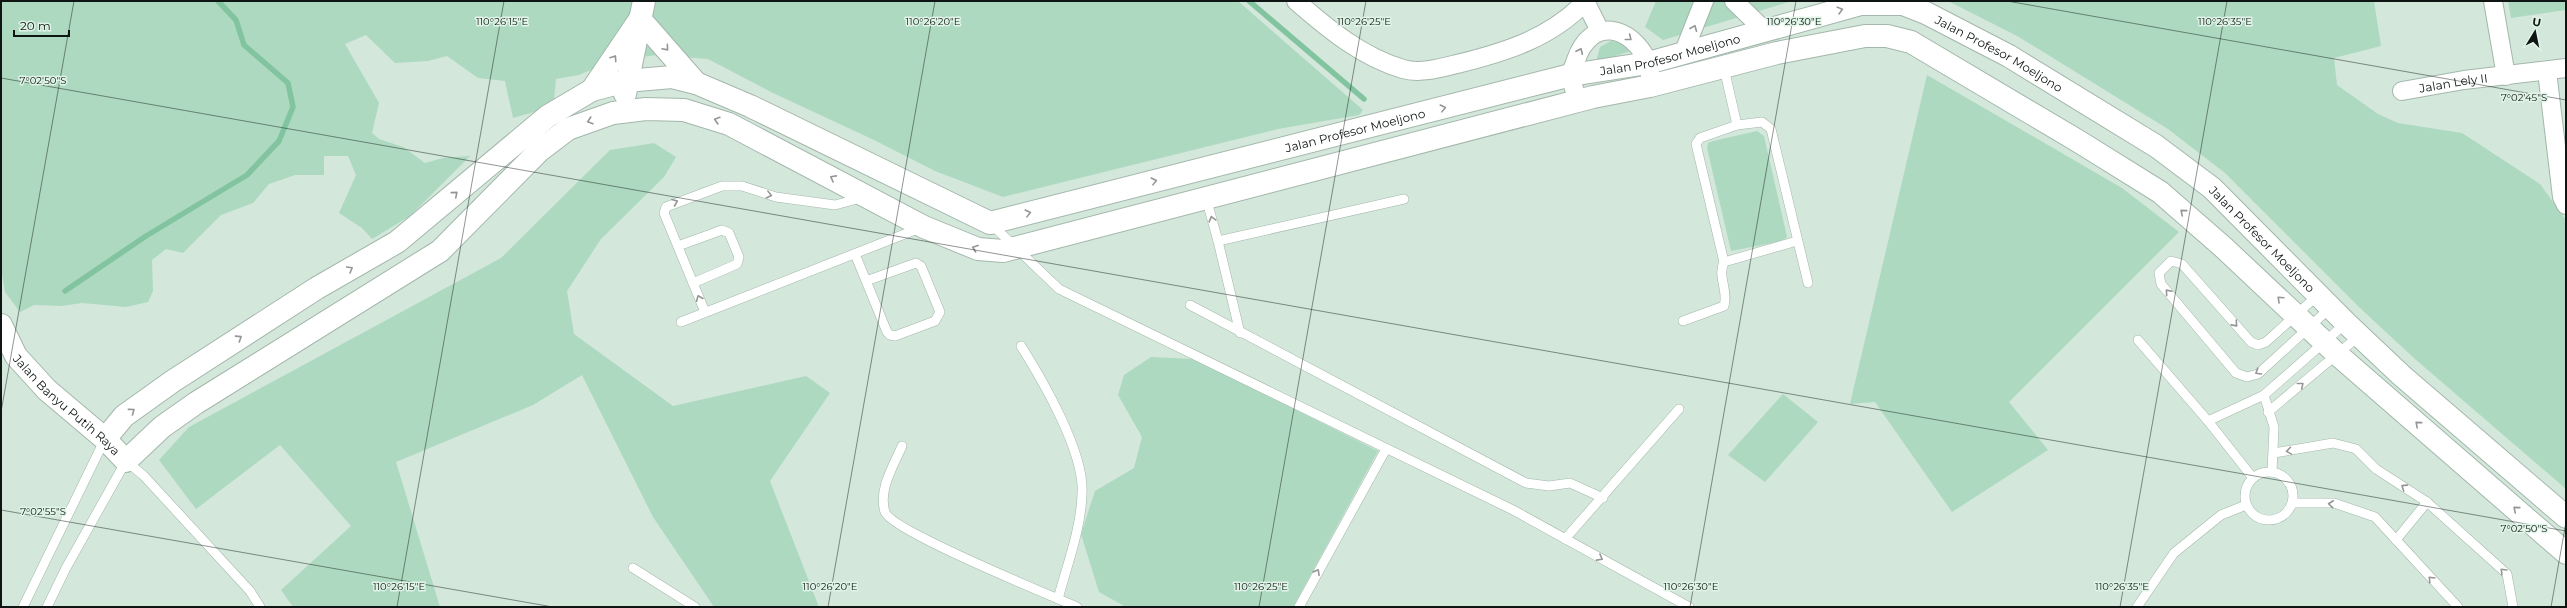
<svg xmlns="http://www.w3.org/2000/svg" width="2567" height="608" font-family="Montserrat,sans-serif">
  <rect width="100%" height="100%" fill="#d3e7db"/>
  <g fill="#add9c0">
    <path d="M1 1H1238L1363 110 1359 115 1278 129 1003 197 935 171 874 140 773 93 708 59 658 55 614 60 579 75 556 79 554 101 541 110 513 118 505 81 478 78 447 56 428 61 395 63 366 35 345 44 379 103 372 133 379 139 403 147 425 163 443 158 470 156 410 216 372 239 362 228 339 213 356 175 348 156H324V175H295L269 184 253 203 221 215 183 253 166 249 152 260 153 291 148 302 126 307 82 303 61 306 34 305 20 312 5 292 1 269Z"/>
    <path d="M1656 1H1792L1663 40 1645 27Z"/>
    <path d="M1948 1H2374L2381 46 2334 58 2337 85 2378 114 2398 123 2462 133 2540 184 2566 220V489L2415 359 2360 308 2225 173 2168 129 2019 37Z"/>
    <path d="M2508 1H2566V10L2511 18Z"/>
    <path d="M1611 41 1623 43 1631 51 1596 62 1600 47Z"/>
    <path d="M1927 75 2122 188 2179 232 2009 402 2048 450 1952 512 1875 402 1850 404Z"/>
    <path d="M1757 131 1764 136 1787 237 1782 241 1731 251 1707 148 1708 143 1713 141Z"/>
    <path d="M654 143 676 157 664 177 601 239 567 291 574 334 673 406 806 376 830 393 770 481 819 607H714L653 517 582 375 533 405 396 462 440 607H293L281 590 351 526 280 445 196 509 159 460 189 427 501 258 610 150Z"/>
    <path d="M1151 357 1194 359 1378 451 1293 607H1126L1099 592 1081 534 1095 491 1134 468 1142 437 1118 395 1124 375Z"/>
    <path d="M1783 394 1818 422 1765 482 1728 455Z"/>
  </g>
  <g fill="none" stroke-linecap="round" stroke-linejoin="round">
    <g stroke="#82c4a0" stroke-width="5.5">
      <path d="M1249 1 1364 99"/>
      <path d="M65 291 146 236 247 175 279 141 293 107 288 83 244 45 236 20 218 1"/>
    </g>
    <g stroke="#a3b7ab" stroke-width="10">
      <g id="lane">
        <path d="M1724 68 1737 125 1762 122 1771 129 1808 283"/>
        <path d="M1206 198 1218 241"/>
        <path d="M991 224 1059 289 1513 510 1689 607"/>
        <path d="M678 246 722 230 729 233 739 257 737 264 693 283"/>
        <path d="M855 254 887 332 890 335 895 336 935 321 940 312 921 266 916 263 866 281"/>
        <path d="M1724 262 1696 144 1700 138 1737 125"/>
        <path d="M2318 295 2266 342 2258 345 2251 342 2182 264 2171 261 2159 273 2161 284 2236 373 2247 377 2258 374 2330 308"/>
        <path d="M1190 305 1526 483 1549 486 1570 483 1603 498"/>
        <path d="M705 312 664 213 666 207 722 186H742L776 197 835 205 861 198"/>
        <path d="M1683 321 1724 306C1729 291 1717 277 1724 262L1797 241"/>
        <path d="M681 322 920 228"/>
        <path d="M1240 333 1218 241 1404 199"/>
        <path d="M2138 340 2208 421 2253 478"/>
        <path d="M1021 346C1043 381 1085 453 1082 494 1081 529 1067 565 1058 599"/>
        <path d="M2268 412 2359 336"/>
        <path d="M2208 421 2264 395"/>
        <path d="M902 446C893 467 878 490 885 512 892 531 1050 595 1077 607"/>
        <path d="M2274 453 2333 443 2356 449 2376 469 2427 502 2507 574 2513 607"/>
        <path d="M2272 472 2274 427 2264 395 2346 323"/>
        <circle cx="2269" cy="496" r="24"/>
        <path d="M2292 503H2334L2375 517 2458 607"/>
        <path d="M1565 539 1679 409"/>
        <path d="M2396 540 2427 502"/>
        <path d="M633 568 695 607"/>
        <path d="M23 607 105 439"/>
        <path d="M47 607 66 568 126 461 144 476 250 591 260 607"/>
        <path d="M1299 607 1386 449"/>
        <path d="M2137 607 2174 553 2221 515 2246 505"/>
      </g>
    </g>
    <g stroke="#a3b7ab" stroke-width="20">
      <g id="street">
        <path d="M1296 1C1328 29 1362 57 1403 69 1420 74 1441 68 1457 64 1506 52 1551 38 1586 1"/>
        <path d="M1585 1 1600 31"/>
        <path d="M1734 1 1764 30"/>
        <path d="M2493 1 2506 76"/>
        <path d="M1683 54 1704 1"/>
        <path d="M2547 71 2562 197 2566 205"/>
        <path id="s1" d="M2402 91 2464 80 2566 68"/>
        <path d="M1578 101C1576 94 1571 82 1571 75 1571 70 1575 64 1576 60 1591 16 1631 25 1648 62 1651 69 1650 79 1650 86"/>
      </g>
    </g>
    <g stroke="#a3b7ab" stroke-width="24">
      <g id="secondary">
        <path d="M592 90 640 19 696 83"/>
        <path d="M625 94 644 1"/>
        <path id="s2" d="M1 325 16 356 47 390 105 439 126 461 162 427 196 403 440 251 539 151 568 129 613 113 646 109 684 110 729 124 924 227 978 249 1003 251 1593 97 1650 86 1777 53 1865 36H1887L1911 42 2078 141 2160 192 2223 247 2338 355 2566 553"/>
        <path id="s3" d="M105 439 124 416 173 381 317 288 397 242 548 116 592 90 626 81 672 77 696 83 750 106 990 223 1571 75 1648 63 1861 4H1903L1926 13 2009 56 2156 146 2212 188 2346 323 2401 375 2566 517"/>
      </g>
    </g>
    <use href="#lane" stroke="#fff" stroke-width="9"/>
    <use href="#street" stroke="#fff" stroke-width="18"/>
    <use href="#secondary" stroke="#fff" stroke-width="22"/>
  </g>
  <defs><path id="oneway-chevron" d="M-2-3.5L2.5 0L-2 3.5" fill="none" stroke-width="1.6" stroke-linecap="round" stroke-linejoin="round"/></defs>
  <g stroke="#939694">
    <use href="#oneway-chevron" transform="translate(1840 10) rotate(-15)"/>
    <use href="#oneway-chevron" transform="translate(1694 28) rotate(-68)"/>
    <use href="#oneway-chevron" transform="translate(1629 38) rotate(39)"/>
    <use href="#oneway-chevron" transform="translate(666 48) rotate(49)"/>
    <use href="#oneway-chevron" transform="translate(1580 51) rotate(-65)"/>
    <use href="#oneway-chevron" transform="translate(614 58) rotate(-56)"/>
    <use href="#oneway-chevron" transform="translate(1443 108) rotate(-14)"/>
    <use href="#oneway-chevron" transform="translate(717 120) rotate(-163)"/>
    <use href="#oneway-chevron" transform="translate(590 121) rotate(161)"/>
    <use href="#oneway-chevron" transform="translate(833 178) rotate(-152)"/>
    <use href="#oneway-chevron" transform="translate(1154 181) rotate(-14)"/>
    <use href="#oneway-chevron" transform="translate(455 194) rotate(-41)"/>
    <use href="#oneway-chevron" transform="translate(769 195) rotate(14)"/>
    <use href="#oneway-chevron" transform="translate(675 202) rotate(-22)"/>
    <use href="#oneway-chevron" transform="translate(2183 212) rotate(-139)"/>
    <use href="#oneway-chevron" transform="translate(1028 213) rotate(-14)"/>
    <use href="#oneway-chevron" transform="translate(1212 219) rotate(-105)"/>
    <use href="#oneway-chevron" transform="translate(975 248) rotate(-160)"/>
    <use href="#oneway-chevron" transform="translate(350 269) rotate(-30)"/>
    <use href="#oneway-chevron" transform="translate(2168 292) rotate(-131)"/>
    <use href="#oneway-chevron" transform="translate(699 298) rotate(-113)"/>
    <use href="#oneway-chevron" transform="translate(2280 299) rotate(-137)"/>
    <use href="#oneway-chevron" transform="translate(2235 324) rotate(48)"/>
    <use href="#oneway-chevron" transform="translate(239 338) rotate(-33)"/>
    <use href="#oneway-chevron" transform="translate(2258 372) rotate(149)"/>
    <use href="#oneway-chevron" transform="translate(2301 385) rotate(-39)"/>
    <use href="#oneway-chevron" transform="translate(132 411) rotate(-36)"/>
    <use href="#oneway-chevron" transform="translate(2418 424) rotate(-139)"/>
    <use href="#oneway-chevron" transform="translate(2289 451) rotate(171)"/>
    <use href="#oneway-chevron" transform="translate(2404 487) rotate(-147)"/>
    <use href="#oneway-chevron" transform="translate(2331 504) rotate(-174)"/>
    <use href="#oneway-chevron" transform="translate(2516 509) rotate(-139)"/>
    <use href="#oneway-chevron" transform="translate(1600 558) rotate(29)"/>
    <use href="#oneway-chevron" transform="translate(2503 571) rotate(-135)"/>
    <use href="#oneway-chevron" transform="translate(1317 572) rotate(-61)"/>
    <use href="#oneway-chevron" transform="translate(2431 579) rotate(-134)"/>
  </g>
  <path fill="none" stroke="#0e1512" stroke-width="1" stroke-opacity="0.45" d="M2007 1 2566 100M1 78 2566 531M1 412 74 1M1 510 553 607M397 607 504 1M828 607 935 1M1259 607 1366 1M1690 607 1796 1M2120 607 2227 1M2551 607 2566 522"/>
  <g text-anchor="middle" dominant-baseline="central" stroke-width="3" stroke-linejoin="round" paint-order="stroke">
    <g font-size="12" fill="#0e1512" stroke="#e0f4e8">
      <text stroke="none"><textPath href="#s3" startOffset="2082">Jalan Profesor Moeljono</textPath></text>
      <text stroke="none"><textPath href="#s3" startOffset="1734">Jalan Profesor Moeljono</textPath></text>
      <text stroke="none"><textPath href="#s1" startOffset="52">Jalan Lely II</textPath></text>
      <text stroke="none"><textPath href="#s3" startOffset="1410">Jalan Profesor Moeljono</textPath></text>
      <text stroke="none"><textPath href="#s3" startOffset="2406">Jalan Profesor Moeljono</textPath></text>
      <text stroke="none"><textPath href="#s2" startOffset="105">Jalan Banyu Putih Raya</textPath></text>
    </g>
  </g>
  <g font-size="10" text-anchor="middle" fill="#0e1512" stroke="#e0f4e8" stroke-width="3" stroke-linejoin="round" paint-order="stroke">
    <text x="1794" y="25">110°26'30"E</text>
    <text x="2225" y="25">110°26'35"E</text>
    <text x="502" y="25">110°26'15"E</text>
    <text x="933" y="25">110°26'20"E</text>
    <text x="1364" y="25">110°26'25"E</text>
    <text x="43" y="84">7°02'50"S</text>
    <text x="2524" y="101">7°02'45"S</text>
    <text x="43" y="515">7°02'55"S</text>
    <text x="2524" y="532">7°02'50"S</text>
    <text x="399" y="590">110°26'15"E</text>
    <text x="830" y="590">110°26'20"E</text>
    <text x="1261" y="590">110°26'25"E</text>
    <text x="1691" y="590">110°26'30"E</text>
    <text x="2122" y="590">110°26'35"E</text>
  </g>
  <rect width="2567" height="608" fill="none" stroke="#0e1512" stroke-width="4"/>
  <g transform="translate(2535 32) rotate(10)" stroke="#e0f4e8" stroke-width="3" paint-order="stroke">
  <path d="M0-3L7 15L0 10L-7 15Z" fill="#0e1512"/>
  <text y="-6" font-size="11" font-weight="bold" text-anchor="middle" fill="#0e1512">U</text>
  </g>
  <path d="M14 30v6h55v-6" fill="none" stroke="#0e1512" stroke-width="2"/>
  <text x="20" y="30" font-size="12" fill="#0e1512" stroke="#e0f4e8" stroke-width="3" paint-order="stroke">20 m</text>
</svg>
